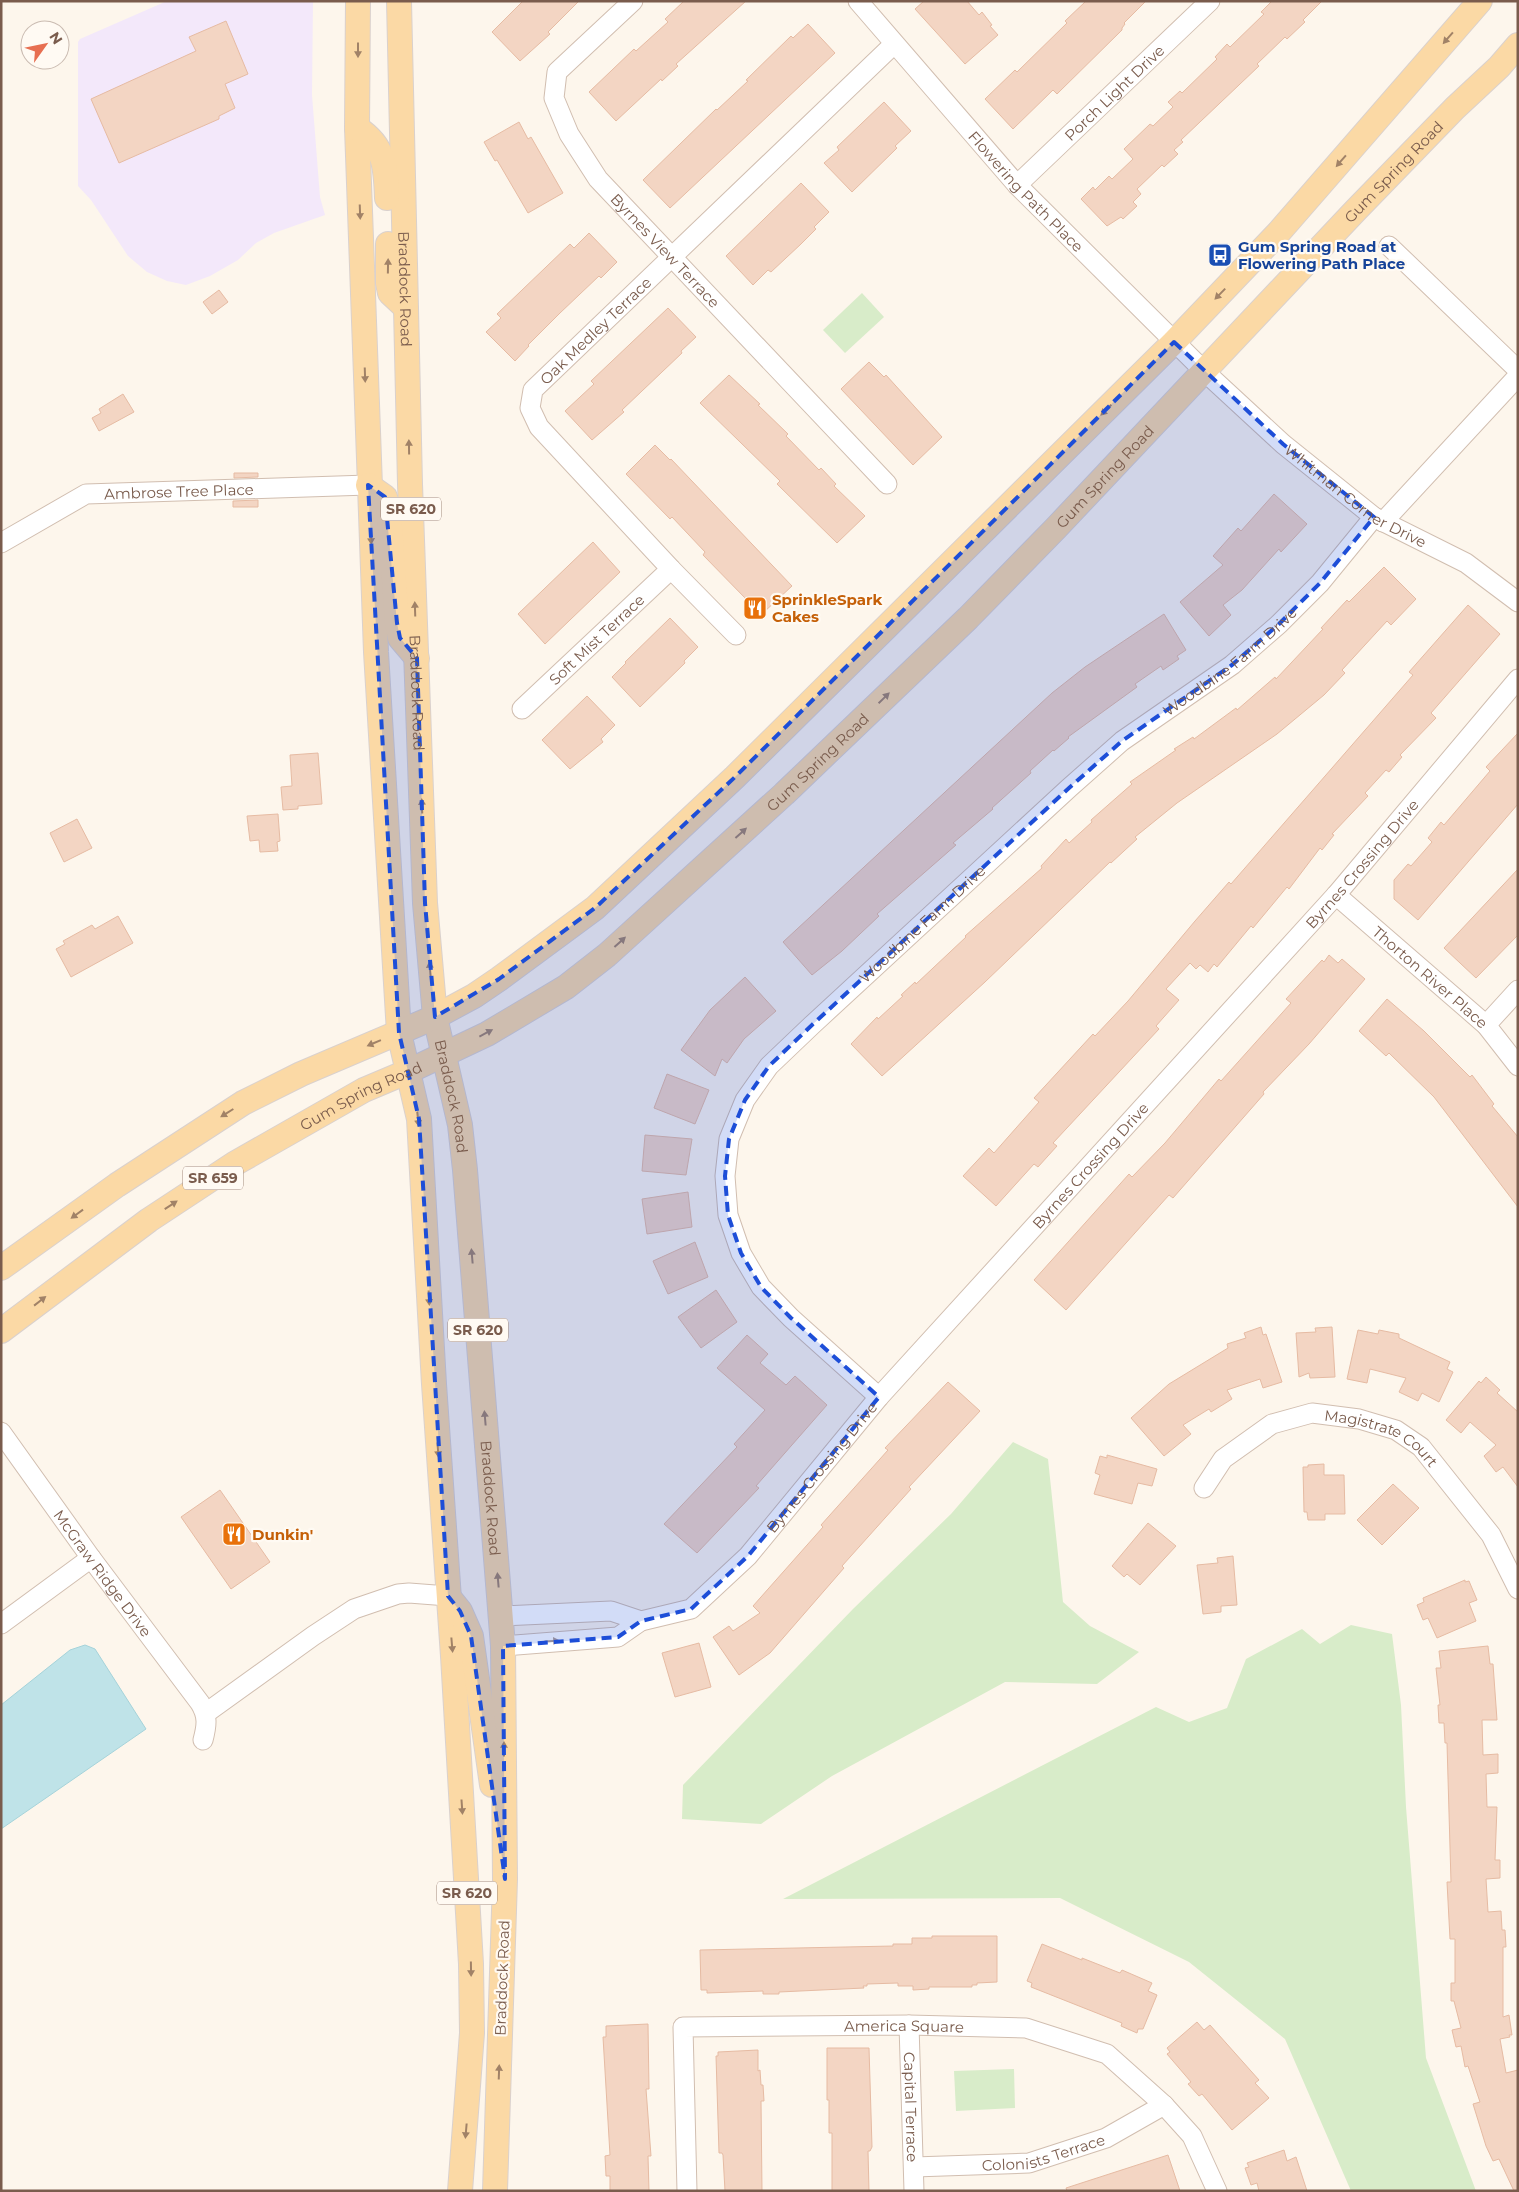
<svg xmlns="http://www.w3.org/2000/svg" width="1519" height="2192" font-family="Montserrat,sans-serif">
  <rect width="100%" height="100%" fill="#fdf6ec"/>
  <path fill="#f3e8fa" d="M167 1H313L312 95 320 197 325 215 274 233 256 243 238 260 210 276 186 285 167 281 147 272 128 256 91 200 78 186V42L80 39Z"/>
  <g fill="#d8ecc9">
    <path d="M862 293 884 317 845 353 823 330Z"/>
    <path d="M1013 1442 1048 1459 1063 1602 1090 1626 1139 1652 1097 1684 1005 1682 832 1776 761 1824 682 1819 683 1785 853 1609 951 1514Z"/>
    <path d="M1351 1625 1392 1634 1401 1705 1406 1807 1426 2058 1476 2191H1351L1285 2039 1189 1962 1060 1898 783 1899 1156 1707 1189 1722 1227 1708 1246 1659 1302 1629 1320 1644Z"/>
    <path d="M1014 2069 1015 2108 956 2111 954 2071Z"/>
  </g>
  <path fill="#bfe3e8" stroke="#a5d3da" d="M85 1645 95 1649 146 1729 1 1829V1705L70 1650Z"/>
  <g fill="#f3d5c3" stroke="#e6bba3">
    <path d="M523 1H579L548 32 550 34 520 61 492 32Z"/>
    <path d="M684 1H746L676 64 678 66 662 81 661 79 616 121 589 92 634 49 636 51 668 22 665 19Z"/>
    <path d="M924 1H967L979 15 982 12 992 25 990 26 998 35 965 64 915 9Z"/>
    <path d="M1086 1H1146L1124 23 1125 24 1122 28V30L1057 94 1053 90 1013 129 985 99 1015 70 1017 72 1067 23 1065 21Z"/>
    <path d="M1272 1H1322L1303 20 1305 22 1287 39 1285 37 1257 64 1259 66 1181 140 1183 142 1174 150 1178 154 1164 167 1162 165 1137 189 1141 194 1133 202 1137 206 1123 219 1121 217 1107 226 1081 199 1093 187 1095 190 1109 176 1112 179 1133 159 1124 149 1150 124 1153 126 1173 107 1168 102 1180 91 1182 93 1217 59 1215 57 1227 44 1230 47 1264 14 1261 12Z"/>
    <path d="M226 21 248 74 225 84 235 108 219 116V119L119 163 91 99 196 51 189 37Z"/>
    <path d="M808 24 835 53 670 208 643 180 716 109 717 110 748 81 746 80 791 36 793 38Z"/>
    <path d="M884 102 911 131 895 146 897 148 852 192 824 163 839 150 837 147Z"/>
    <path d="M519 122 528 139 531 137 563 193 528 213 497 160 495 161 484 142Z"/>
    <path d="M801 183 829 212 814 227 816 229 801 244 771 272 768 270 753 285 726 256Z"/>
    <path d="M589 233 617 262 601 278 599 276 560 313 528 345 529 346 515 361 486 332 501 318 497 314 570 244 574 248Z"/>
    <path d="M219 290 228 302 212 314 203 302Z"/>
    <path d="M668 308 696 337 681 351 682 353 622 410 624 412 592 440 565 411 594 384 591 381Z"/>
    <path d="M869 362 884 377 886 375 942 437 913 465 841 389Z"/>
    <path d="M729 375 760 404 758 405 788 434 786 436 819 470 821 468 836 484 834 486 865 516 837 543 777 484 780 481 700 403Z"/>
    <path d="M123 394 134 412 99 431 92 418 101 413 99 409Z"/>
    <path d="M655 445 670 460 671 459 792 586 763 613 749 598 747 600 703 555 705 552 672 517 670 519 626 474Z"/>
    <path d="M234 473H258V477L234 478Z"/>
    <path d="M1274 494 1307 524 1281 552 1279 549 1242 590 1223 605 1231 615 1209 636 1180 602 1223 565 1213 556 1238 528 1241 531Z"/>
    <path d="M258 500V507H233V501Z"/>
    <path d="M593 542 620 572 545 644 518 614Z"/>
    <path d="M1384 567 1416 599 1391 625 1387 621 1342 670 1345 673 1324 695 1277 734 1177 803 1135 837 1137 839 1111 863 1110 862 985 982 882 1076 851 1044 877 1017 878 1019 903 996 901 995 915 982 916 984 966 937 965 936 1042 868 1041 866 1066 839 1069 843 1092 822 1091 820 1132 784 1130 782 1176 750 1174 749 1193 737 1194 739 1236 708 1237 710 1275 677 1276 679 1323 629 1321 628 1347 600 1349 602Z"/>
    <path d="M1468 605 1500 634 1431 713 1436 718 1400 755 1402 757 1389 772 1386 770 1365 793 1368 796 1332 834 1334 835 1322 850 1320 848 1289 889 1287 887 1253 928 1251 926 1217 967 1214 964 1208 972 1200 965 1196 969 1190 963 1166 989 1179 1000 1156 1026 1159 1029 1053 1143 1057 1146 1038 1167 1034 1164 996 1206 963 1176 989 1148 994 1153 1039 1102 1034 1098 1093 1034 1095 1036 1128 1001 1195 921 1229 882 1231 884 1413 675 1409 672Z"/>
    <path d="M1164 614 1186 650 1177 656 1179 659 1163 670 1161 666 1135 684 1137 687 1068 737 1069 738 1054 751 1053 750 1030 771 1031 773 992 808 993 809 953 843 956 845 877 914 879 916 842 951 812 975 783 942 1052 693 1085 667Z"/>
    <path d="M670 618 698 647 684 661 685 663 640 707 612 677 626 663 625 662Z"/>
    <path d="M587 696 615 725 601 739 603 742 570 769 542 740Z"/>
    <path d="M1518 733V804L1418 920 1394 899V880L1408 864 1411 866 1432 842 1428 838 1441 822 1444 825 1490 771 1486 767Z"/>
    <path d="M318 753 322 804 298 806V809L283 810 281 787 292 786 290 755Z"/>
    <path d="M278 814 280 841 277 842 278 851 260 852 259 840 250 841 247 816Z"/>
    <path d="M77 819 92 848 64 862 50 833Z"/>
    <path d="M1518 869V935L1476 978 1444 948Z"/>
    <path d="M118 916 133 943 71 977 56 949 65 944 63 941 92 925 95 929Z"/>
    <path d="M1329 955 1338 963 1342 959 1365 979 1309 1044 1263 1092 1264 1094 1173 1198 1169 1195 1066 1310 1034 1280 1129 1174 1132 1177 1165 1143 1219 1079 1221 1081 1291 1003 1286 999 1322 960 1324 962Z"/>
    <path d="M745 977 776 1011 744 1039 727 1063 722 1059 715 1076 681 1050 710 1010Z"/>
    <path d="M1387 999 1424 1031 1470 1077 1472 1075 1494 1104 1492 1106 1518 1137V1207L1434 1097 1389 1053 1386 1056 1359 1031Z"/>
    <path d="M667 1074 709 1090 695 1124 654 1108Z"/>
    <path d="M645 1135 692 1139 686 1175 642 1171Z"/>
    <path d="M688 1192 692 1227 647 1234 642 1199Z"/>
    <path d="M695 1242 708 1277 668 1294 653 1261Z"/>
    <path d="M716 1290 737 1322 701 1348 678 1317Z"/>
    <path d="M1261 1327 1263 1335 1266 1334 1282 1382 1263 1388 1260 1379 1227 1390 1232 1399 1211 1412 1209 1409 1183 1425 1191 1434 1164 1456 1131 1418 1169 1384 1228 1348 1227 1344 1246 1338 1244 1333Z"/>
    <path d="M1332 1327 1335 1377 1310 1378 1309 1373 1299 1377 1296 1333 1316 1332 1315 1328Z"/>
    <path d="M1358 1330 1378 1334 1379 1330 1399 1334V1338L1450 1362 1447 1369 1453 1372 1439 1402 1422 1393 1418 1401 1399 1392 1406 1378 1370 1369 1367 1383 1347 1379Z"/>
    <path d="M747 1335 768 1354 760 1363 786 1385 795 1376 827 1405 756 1486 759 1488 697 1553 664 1524 737 1447 734 1444 765 1410 717 1368Z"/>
    <path d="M1486 1377 1500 1390 1497 1393 1518 1412V1487L1503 1467 1496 1472 1484 1456 1496 1445 1470 1422 1461 1433 1446 1420 1479 1381 1481 1383Z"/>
    <path d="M948 1382 980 1411 909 1487 911 1489 842 1566 844 1568 770 1653 739 1675 713 1637 729 1626 733 1631 760 1613 753 1606 823 1527 821 1525 888 1450 885 1448Z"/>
    <path d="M1107 1455 1157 1469 1152 1486 1138 1483 1132 1504 1094 1494 1100 1475 1095 1473 1100 1456 1107 1458Z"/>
    <path d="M1324 1464V1475H1344L1345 1514H1325V1520H1308L1307 1512H1304L1303 1467H1308V1465Z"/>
    <path d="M1393 1484 1419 1508 1382 1545 1357 1520Z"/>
    <path d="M220 1490 270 1562 231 1589 181 1517Z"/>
    <path d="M1148 1523 1176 1546 1140 1585 1127 1574 1124 1577 1112 1566Z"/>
    <path d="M1233 1556 1237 1605 1221 1606V1612L1203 1614 1197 1565 1218 1563 1217 1558Z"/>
    <path d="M1465 1580V1582L1469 1581 1477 1600 1469 1603 1476 1621 1437 1638 1428 1618 1423 1620 1417 1605 1424 1602 1423 1598Z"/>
    <path d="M699 1643 711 1687 675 1697 662 1653Z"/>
    <path d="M1488 1646 1490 1664H1493L1497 1720H1482L1483 1755 1498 1754V1773L1486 1774 1487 1807H1497L1495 1860H1500V1878L1486 1879 1488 1912 1501 1911 1502 1930H1505L1506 1947H1503V2017L1509 2015 1512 2035H1509L1510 2037 1500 2039 1506 2073 1518 2070V2191H1514L1499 2159 1493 2161 1486 2146 1473 2104 1480 2102 1468 2066 1465 2067 1461 2046 1456 2047 1452 2030 1461 2028 1454 2001H1451V1983H1455V1939H1450L1447 1882H1451L1447 1743H1445L1444 1723H1439L1438 1705H1440L1436 1668H1441L1439 1651Z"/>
    <path d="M932 1936H997V1982L977 1983V1985H972V1987H929V1989L913 1990V1986H898V1983L867 1984V1986H863L864 1988 779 1992V1994H763V1991L707 1993V1990H701L700 1950 893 1946V1944H912V1938H932Z"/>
    <path d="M1042 1944 1082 1960V1958L1120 1973 1122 1970 1152 1983 1148 1991 1157 1995 1143 2029H1138L1137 2033 1121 2026 1122 2023 1031 1987 1032 1983 1027 1981Z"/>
    <path d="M1197 2022 1204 2030 1210 2025 1259 2080 1255 2083 1269 2098 1232 2130 1202 2094 1199 2096 1188 2084 1191 2082 1167 2054 1170 2052 1167 2048Z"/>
    <path d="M648 2024 649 2089H646L651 2156H648L649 2191H610V2176H606L605 2156 610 2155 603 2037H606V2026Z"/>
    <path d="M827 2048H869L872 2147 870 2151H868L869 2191H832V2133H829V2100H827Z"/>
    <path d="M758 2050V2071L760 2070 761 2085H763L764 2101H761L762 2191H725L723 2155 722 2153H719L716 2056H718V2052Z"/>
    <path d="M1284 2150 1287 2161 1296 2157 1307 2191H1259L1257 2183 1251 2185 1245 2168 1249 2167 1247 2163Z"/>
    <path d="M1168 2155 1180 2191H1067L1066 2188Z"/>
  </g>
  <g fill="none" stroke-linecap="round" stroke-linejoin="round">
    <g stroke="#d1beb0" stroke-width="21">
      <g id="minor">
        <path id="s1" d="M633 1 557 72 554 98 569 134 598 179 887 484"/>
        <path id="s2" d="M858 1 1017 185 1205 372 1283 444 1374 517 1466 563 1518 602"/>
        <path id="s3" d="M1017 185 1210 1"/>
        <path d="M1389 246 1518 370"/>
        <path d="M1383 522 1518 376"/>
        <path id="s4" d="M1 543 86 494 368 485"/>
        <path id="s5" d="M736 635 671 569 539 427 530 408 533 390 893 45"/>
        <path id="s6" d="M522 709 671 569"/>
        <path id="s7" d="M1336 895 1486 1025 1518 1066"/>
        <path d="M1486 1025 1518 990"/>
        <path id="s8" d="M879 1397 791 1318 761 1287 741 1253 728 1215 725 1176 729 1139 745 1100 769 1066 812 1025 1069 788 1122 741 1232 665 1279 624 1320 583 1374 517"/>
        <path id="s9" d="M1 1432 91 1558 200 1703C208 1716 207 1725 203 1740"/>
        <path id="s10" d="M1204 1488 1223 1459 1272 1424 1312 1413 1359 1419 1396 1430 1421 1447 1491 1535 1518 1589"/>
        <path d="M501 1616 611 1611 641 1621"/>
        <path d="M1 1624 91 1558"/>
        <path id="s11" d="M503 1646 618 1637 641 1621 691 1609 748 1556 879 1397 1336 895 1518 679"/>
        <path d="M206 1713 313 1636 354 1609 398 1594 409 1593 448 1596"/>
        <path id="s12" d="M909 2025 914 2191"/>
        <path id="s13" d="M914 2167 1029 2163 1106 2138 1164 2105"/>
        <path id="s14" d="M687 2191 683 2027 909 2025 1026 2028 1107 2054 1164 2105 1192 2136 1217 2191"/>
      </g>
    </g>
    <g stroke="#dad1cd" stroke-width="26">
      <g id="major">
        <path d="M358 1 357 128 376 652 399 1033 419 1119 434 1384 453 1656 471 1964 472 2033 460 2191"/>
        <path id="s15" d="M399 1 410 484 425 903 435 1017 460 1125 465 1170 503 1646 505 1879 495 2191"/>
        <path d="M357 128C385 146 386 167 387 198"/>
        <path d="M388 244V283L390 293 405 307"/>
        <path d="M368 485 385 497 389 512 397 623 400 638 417 658"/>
        <path d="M1 1268 117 1185 243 1103 301 1074 435 1017 474 996 499 979 595 908 735 777 1174 342 1279 232 1480 1"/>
        <path id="s16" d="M1 1331 149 1220 234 1164 364 1090 409 1071 487 1034 566 987 607 955 784 794 968 618 1056 528 1355 211 1455 108 1499 67 1518 45"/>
        <path d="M452 1601 460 1611 471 1636 492 1785"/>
      </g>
    </g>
    <use href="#minor" stroke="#fff" stroke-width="19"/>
    <use href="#major" stroke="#fbd9a5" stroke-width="24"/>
  </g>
  <defs><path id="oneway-solid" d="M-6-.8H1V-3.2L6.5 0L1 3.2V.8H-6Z" transform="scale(1.25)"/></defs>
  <g fill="#a18267">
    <use href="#oneway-solid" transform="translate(1448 38) rotate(131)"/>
    <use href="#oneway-solid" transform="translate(358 50) rotate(90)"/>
    <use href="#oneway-solid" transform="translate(1341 161) rotate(131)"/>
    <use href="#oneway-solid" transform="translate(360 212) rotate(88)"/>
    <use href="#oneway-solid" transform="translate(388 266) rotate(-89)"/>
    <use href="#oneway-solid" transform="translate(1220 294) rotate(134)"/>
    <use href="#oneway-solid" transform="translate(365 375) rotate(88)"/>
    <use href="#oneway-solid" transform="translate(1106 410) rotate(135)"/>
    <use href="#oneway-solid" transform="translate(409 447) rotate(-91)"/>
    <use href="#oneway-solid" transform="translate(371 537) rotate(88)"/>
    <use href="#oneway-solid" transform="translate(415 609) rotate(-92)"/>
    <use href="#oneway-solid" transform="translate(884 698) rotate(-44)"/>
    <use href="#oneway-solid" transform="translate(422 806) rotate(-92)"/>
    <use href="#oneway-solid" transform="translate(741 833) rotate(-42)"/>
    <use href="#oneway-solid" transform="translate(620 942) rotate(-42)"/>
    <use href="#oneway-solid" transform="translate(430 969) rotate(-95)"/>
    <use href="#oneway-solid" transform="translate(486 1033) rotate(-28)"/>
    <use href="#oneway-solid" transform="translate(374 1043) rotate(157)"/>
    <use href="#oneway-solid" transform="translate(227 1113) rotate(148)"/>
    <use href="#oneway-solid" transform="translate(418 1119) rotate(84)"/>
    <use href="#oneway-solid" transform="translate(171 1205) rotate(-33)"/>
    <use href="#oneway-solid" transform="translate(77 1214) rotate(144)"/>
    <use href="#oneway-solid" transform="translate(472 1256) rotate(-95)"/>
    <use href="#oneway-solid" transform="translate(429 1298) rotate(87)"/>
    <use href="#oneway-solid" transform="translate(40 1301) rotate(-38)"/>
    <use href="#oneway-solid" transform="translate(485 1418) rotate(-95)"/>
    <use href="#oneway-solid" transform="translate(438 1450) rotate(86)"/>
    <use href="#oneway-solid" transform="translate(498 1580) rotate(-95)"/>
    <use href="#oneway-solid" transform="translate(452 1645) rotate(85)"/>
    <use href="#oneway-solid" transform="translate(504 1749) rotate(-90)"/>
    <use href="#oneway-solid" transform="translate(462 1807) rotate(86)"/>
    <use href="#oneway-solid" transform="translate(471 1969) rotate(89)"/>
    <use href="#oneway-solid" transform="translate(499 2072) rotate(-88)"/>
    <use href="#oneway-solid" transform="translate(466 2131) rotate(95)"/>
  </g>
  <use fill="#af9d94" href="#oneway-solid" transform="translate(552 1641) rotate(-4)"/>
  <path fill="#1d4ed8" fill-opacity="0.2" stroke="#1d4ed8" stroke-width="4" stroke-dasharray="10 6" stroke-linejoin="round" d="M1174 342 1283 444 1374 517 1320 583 1279 624 1232 665 1122 741 1069 788 812 1025 769 1066 745 1100 729 1139 725 1176 728 1215 741 1253 761 1287 791 1318 879 1397 748 1556 691 1609 641 1621 618 1637 503 1646 505 1879 471 1636 460 1611 448 1596 419 1119 399 1033 368 485 385 497 397 623 400 638 417 658 425 903 435 1017 499 979 595 908 735 777Z"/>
  <defs>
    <g id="bus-square" transform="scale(1.25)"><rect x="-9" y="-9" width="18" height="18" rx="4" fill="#1a4fb4" stroke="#fffaf3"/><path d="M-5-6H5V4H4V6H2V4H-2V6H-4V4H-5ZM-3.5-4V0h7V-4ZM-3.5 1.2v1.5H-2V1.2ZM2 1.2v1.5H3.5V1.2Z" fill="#fff"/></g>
    <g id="restaurant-square" transform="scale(1.25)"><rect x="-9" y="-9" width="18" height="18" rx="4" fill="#e8710a" stroke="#fffaf3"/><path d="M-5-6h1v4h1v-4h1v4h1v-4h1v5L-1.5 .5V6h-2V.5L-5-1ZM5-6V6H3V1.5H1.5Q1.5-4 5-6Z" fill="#fff"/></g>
  </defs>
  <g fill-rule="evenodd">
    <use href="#bus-square" x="1220" y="255"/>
    <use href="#restaurant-square" x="755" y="608"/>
    <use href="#restaurant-square" x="234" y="1534"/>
  </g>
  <g text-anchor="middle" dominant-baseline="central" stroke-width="4.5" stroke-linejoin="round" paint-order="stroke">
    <g fill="#fffaf3" stroke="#a28b7f" stroke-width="1">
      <rect x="381" y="497.5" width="60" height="23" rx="4"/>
      <rect x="183" y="1166.5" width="60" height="23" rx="4"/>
      <rect x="448" y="1318.5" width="60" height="23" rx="4"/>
      <rect x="437" y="1881.5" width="60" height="23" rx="4"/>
    </g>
    <g font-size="14" font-weight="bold" fill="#7a5c4d">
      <text x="411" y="509">SR 620</text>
      <text x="213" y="1178">SR 659</text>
      <text x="478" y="1330">SR 620</text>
      <text x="467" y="1893">SR 620</text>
    </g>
    <g font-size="15" fill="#7a5c4d" stroke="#fffaf3">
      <text stroke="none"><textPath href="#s3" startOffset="134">Porch Light Drive</textPath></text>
      <text stroke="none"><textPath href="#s16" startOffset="1826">Gum Spring Road</textPath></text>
      <text stroke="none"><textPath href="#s2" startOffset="254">Flowering Path Place</textPath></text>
      <text stroke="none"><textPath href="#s1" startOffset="321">Byrnes View Terrace</textPath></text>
      <text stroke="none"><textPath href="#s15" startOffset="288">Braddock Road</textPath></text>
      <text stroke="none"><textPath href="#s5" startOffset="412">Oak Medley Terrace</textPath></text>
      <text stroke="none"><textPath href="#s16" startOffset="1406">Gum Spring Road</textPath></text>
      <text stroke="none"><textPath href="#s4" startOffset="191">Ambrose Tree Place</textPath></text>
      <text stroke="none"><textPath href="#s2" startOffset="704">Whitman Corner Drive</textPath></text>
      <text stroke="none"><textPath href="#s6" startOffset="102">Soft Mist Terrace</textPath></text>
      <text stroke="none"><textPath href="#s8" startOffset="1015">Woodbine Farm Drive</textPath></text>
      <text stroke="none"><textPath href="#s15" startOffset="692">Braddock Road</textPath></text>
      <text stroke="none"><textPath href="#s16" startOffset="1001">Gum Spring Road</textPath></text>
      <text stroke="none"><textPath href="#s11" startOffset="1198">Byrnes Crossing Drive</textPath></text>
      <text stroke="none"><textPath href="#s8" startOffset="610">Woodbine Farm Drive</textPath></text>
      <text stroke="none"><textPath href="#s7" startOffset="125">Thorton River Place</textPath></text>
      <text stroke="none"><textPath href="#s16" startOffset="431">Gum Spring Road</textPath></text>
      <text stroke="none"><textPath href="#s15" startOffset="1098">Braddock Road</textPath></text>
      <text stroke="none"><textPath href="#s11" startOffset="792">Byrnes Crossing Drive</textPath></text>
      <text stroke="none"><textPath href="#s10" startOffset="212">Magistrate Court</textPath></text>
      <text stroke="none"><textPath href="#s11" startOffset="388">Byrnes Crossing Drive</textPath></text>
      <text stroke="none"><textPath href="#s15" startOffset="1502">Braddock Road</textPath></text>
      <text stroke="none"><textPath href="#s9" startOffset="174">McGraw Ridge Drive</textPath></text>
      <text transform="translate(502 1978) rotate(-88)">Braddock Road</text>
      <text stroke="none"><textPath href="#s14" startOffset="385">America Square</textPath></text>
      <text stroke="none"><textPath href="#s12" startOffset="82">Capital Terrace</textPath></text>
      <text stroke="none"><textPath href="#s13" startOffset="131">Colonists Terrace</textPath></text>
    </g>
    <g font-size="15" font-weight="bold" fill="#164399" stroke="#fffaf3" text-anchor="start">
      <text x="1238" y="246">Gum Spring Road at<tspan x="1238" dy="17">Flowering Path Place</tspan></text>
    </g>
    <g font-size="15" font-weight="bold" fill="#c56008" stroke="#fffaf3" text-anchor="start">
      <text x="772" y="599">SprinkleSpark<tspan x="772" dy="17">Cakes</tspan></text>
      <text x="252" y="1534">Dunkin'</text>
    </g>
  </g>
  <rect width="1519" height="2192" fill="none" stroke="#7a5c4d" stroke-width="5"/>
  <g transform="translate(45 45) rotate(57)"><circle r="24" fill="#fffaf3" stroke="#cabbb1"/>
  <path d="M0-4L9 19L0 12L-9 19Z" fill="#e76f51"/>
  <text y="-8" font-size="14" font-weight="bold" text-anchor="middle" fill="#7a5c4d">N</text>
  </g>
</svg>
